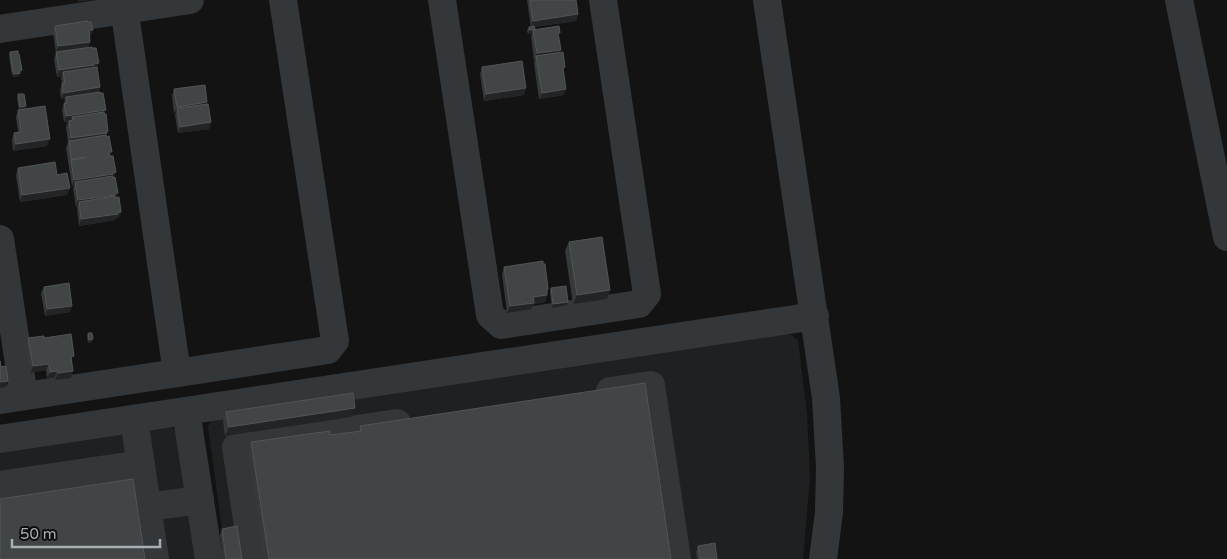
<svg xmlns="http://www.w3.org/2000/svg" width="1227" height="559" font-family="'Varela Round',sans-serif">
  <rect width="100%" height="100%" fill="#131314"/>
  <g fill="#1f2021">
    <path d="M787 332 798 340 807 415 810 478 803 559H226L208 426 212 420Z"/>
    <path d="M166 424 180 433 198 559H0V449Z"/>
  </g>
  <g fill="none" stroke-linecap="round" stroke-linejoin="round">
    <g stroke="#343739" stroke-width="28">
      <path d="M123 0 177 373"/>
      <path d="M442 0 490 315 501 325 639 304 647 294 603 0"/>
      <path d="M767 0 826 398 830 467 829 512 823 559"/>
      <path d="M1179 0 1227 237"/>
      <path d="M0 29 190 0"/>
      <path d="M0 239 24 396"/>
      <path d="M610 391 651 385 677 559"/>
      <path d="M0 400 328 350 335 341 283 0"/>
      <path d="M186 411 209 559"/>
      <path d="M134 419 155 559"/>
      <path d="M0 439 815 316"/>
      <path d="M0 485 141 464"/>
      <path d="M147 507 200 500"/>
      <path d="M253 559 236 447 397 423"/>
    </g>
  </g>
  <g fill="#363839">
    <path d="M527 0H576L578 14 576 21 534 27 535 30 559 37V53L564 72V95L539 99 534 63 535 59 534 60 531 36 532 33 528 34 527 31 529 27H531Z"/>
    <path d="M88 22 93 30 90 36V42L88 47 97 67 98 92 108 131 106 136 114 178 118 193 116 198 121 212 118 218H116L115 220 79 226 77 207H76L73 188 74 186H72L66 148 68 142 66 127 68 122H64L62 110 65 99H61L60 90 62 84 61 78 62 76 57 77 54 59 56 53 53 32 55 26Z"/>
    <path d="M10 52 22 70 19 76 13 77V75H12L9 55Z"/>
    <path d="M482 67 524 95 484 101 480 74Z"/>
    <path d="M174 89 207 102 206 104 211 122 209 129 178 133 175 115 176 113H174L172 96Z"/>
    <path d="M18 94 26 106 19 110 17 98Z"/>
    <path d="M18 110 47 146 13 151 12 139 14 133 18 132 16 117Z"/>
    <path d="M18 168 57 175 67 195 20 202 16 175Z"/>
    <path d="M569 242 610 290 607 299 573 304 565 251Z"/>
    <path d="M504 267 547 292 545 302 534 304 531 309 507 313 502 274Z"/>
    <path d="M44 287 70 312 45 316 41 293Z"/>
    <path d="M551 288 568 302 567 305 552 308 550 292Z"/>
    <path d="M88 333 92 342 88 343 87 337Z"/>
    <path d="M28 338H44L72 363 71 378 55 380V377L47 378 46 370 30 373 26 345Z"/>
    <path d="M355 408 351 417 225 436 223 421 226 412Z"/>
    <path d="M360 426 671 559H264L248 452 251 442 330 435 358 431Z"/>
    <path d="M222 529 242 559H223L220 535Z"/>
    <path d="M698 546 717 559H697L696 552Z"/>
  </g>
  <g fill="#232425">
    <path d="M78 0H92L77 2Z"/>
    <path d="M578 14 576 21 531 27 533 21Z"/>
    <path d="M535 29 533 30 532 33 528 34 529 30Z"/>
    <path d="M89 30H93L90 36 86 37Z"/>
    <path d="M90 42 88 48 56 53 58 46Z"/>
    <path d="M561 50 558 56H536L535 59 534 60 537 53Z"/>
    <path d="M99 63 96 70 63 72 62 76 57 77 59 70Z"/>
    <path d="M22 70 19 76 13 77 14 74 19 71Z"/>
    <path d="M100 87 98 94 66 97 65 99H61L63 93Z"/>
    <path d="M526 88 524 95 484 101 486 94Z"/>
    <path d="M566 89 564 95 539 99 542 93Z"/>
    <path d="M207 102 205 108H177L176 113H174L177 107Z"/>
    <path d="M26 106 25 109 19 110 20 107Z"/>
    <path d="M106 110 103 116 72 117 71 121 64 122 66 116Z"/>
    <path d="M211 122 209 129 178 133 180 127Z"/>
    <path d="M108 131 106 137 69 145 71 138Z"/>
    <path d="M50 139 47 146 13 151 16 144Z"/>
    <path d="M116 172 113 179 75 182 74 186H72L74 180Z"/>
    <path d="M70 188 67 195 20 202 22 195Z"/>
    <path d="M118 193 115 200 79 202 77 207H76L78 200Z"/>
    <path d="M121 212 118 218H116L115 220 79 226 81 219Z"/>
    <path d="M547 289H548L546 295H547L545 302 534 304 531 309 507 313 510 306 533 297Z"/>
    <path d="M610 290 607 299 573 304 577 295Z"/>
    <path d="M568 302 567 305 552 308 553 304Z"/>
    <path d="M72 306 70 312 45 316 47 309Z"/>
    <path d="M93 339 92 342 88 343 89 340Z"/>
    <path d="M49 364 46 370 30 373 33 366Z"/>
    <path d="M57 371 55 377 47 378 50 372Z"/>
    <path d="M73 371 71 378 55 380 58 373Z"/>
    <path d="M8 381 6 387 0 388V382Z"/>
    <path d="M355 408 351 417 225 436 229 427Z"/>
  </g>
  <g fill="#424546" stroke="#525558">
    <path d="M530 0H576L578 14 533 21Z"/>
    <path d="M87 21 88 22H91L93 30H89L90 42 58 46 55 26Z"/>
    <path d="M534 26 535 29 529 30V27Z"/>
    <path d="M559 26 560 33H558L561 50 537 53 533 30Z"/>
    <path d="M92 47V48H96L99 63 94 64V65L59 70 56 52Z"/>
    <path d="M18 51V54H19L22 70 19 71 20 73 14 74V72H13L10 52Z"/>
    <path d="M563 52 565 67 563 68 566 89 542 93 536 56Z"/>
    <path d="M522 61 526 88 486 94 482 67Z"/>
    <path d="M97 67 100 87 63 93 62 83H65L63 72Z"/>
    <path d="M205 85 207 102 177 107 174 89Z"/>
    <path d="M100 92V93H103L106 110 66 116 64 104 67 103 66 97Z"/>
    <path d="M18 94H24L26 106 20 107Z"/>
    <path d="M208 104 211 122 180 127 177 108Z"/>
    <path d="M45 106 50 139 16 144 14 133 21 132 18 110Z"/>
    <path d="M104 112V114H106L108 131H106L107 133 71 138 69 121 73 120 72 117Z"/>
    <path d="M106 135 107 137 109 136 112 152H109L110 156H113L116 172 113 173V174L74 180 71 160 86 158V157L71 159 69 141Z"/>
    <path d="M55 162 57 175 67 173 70 188 22 195 18 168Z"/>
    <path d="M113 176V178L115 177 118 193H115V195L78 200 75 182Z"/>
    <path d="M115 196V198L119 197 121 212H118V214L81 219 79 202Z"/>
    <path d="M602 237 610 290 577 295 569 242Z"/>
    <path d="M543 261V264H545L548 289H547V295L533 297 534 303 510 306 504 267Z"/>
    <path d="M69 283 72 306 47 309 44 287Z"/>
    <path d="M566 286 568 302 553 304 551 288Z"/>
    <path d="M88 333H92L93 339 89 340Z"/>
    <path d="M71 334 74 356 71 357 73 371 58 373 57 371 50 372 49 364 33 366 28 338 44 336V338Z"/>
    <path d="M0 361 1 367 6 366 8 381 0 382Z"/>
    <path d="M645 383 671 559H269L251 442 330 431V435L361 431 360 426Z"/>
    <path d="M353 393 355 408 229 427 226 412Z"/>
    <path d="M133 479 145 559H0V499Z"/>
    <path d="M237 526 242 559H226L222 529Z"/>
    <path d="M715 543 717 559H700L698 546Z"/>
  </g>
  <path d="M12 539v8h148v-8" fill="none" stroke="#a6afb4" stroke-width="2.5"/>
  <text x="20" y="539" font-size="15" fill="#a6afb4" stroke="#0e0e0f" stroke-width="4" paint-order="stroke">50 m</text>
</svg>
